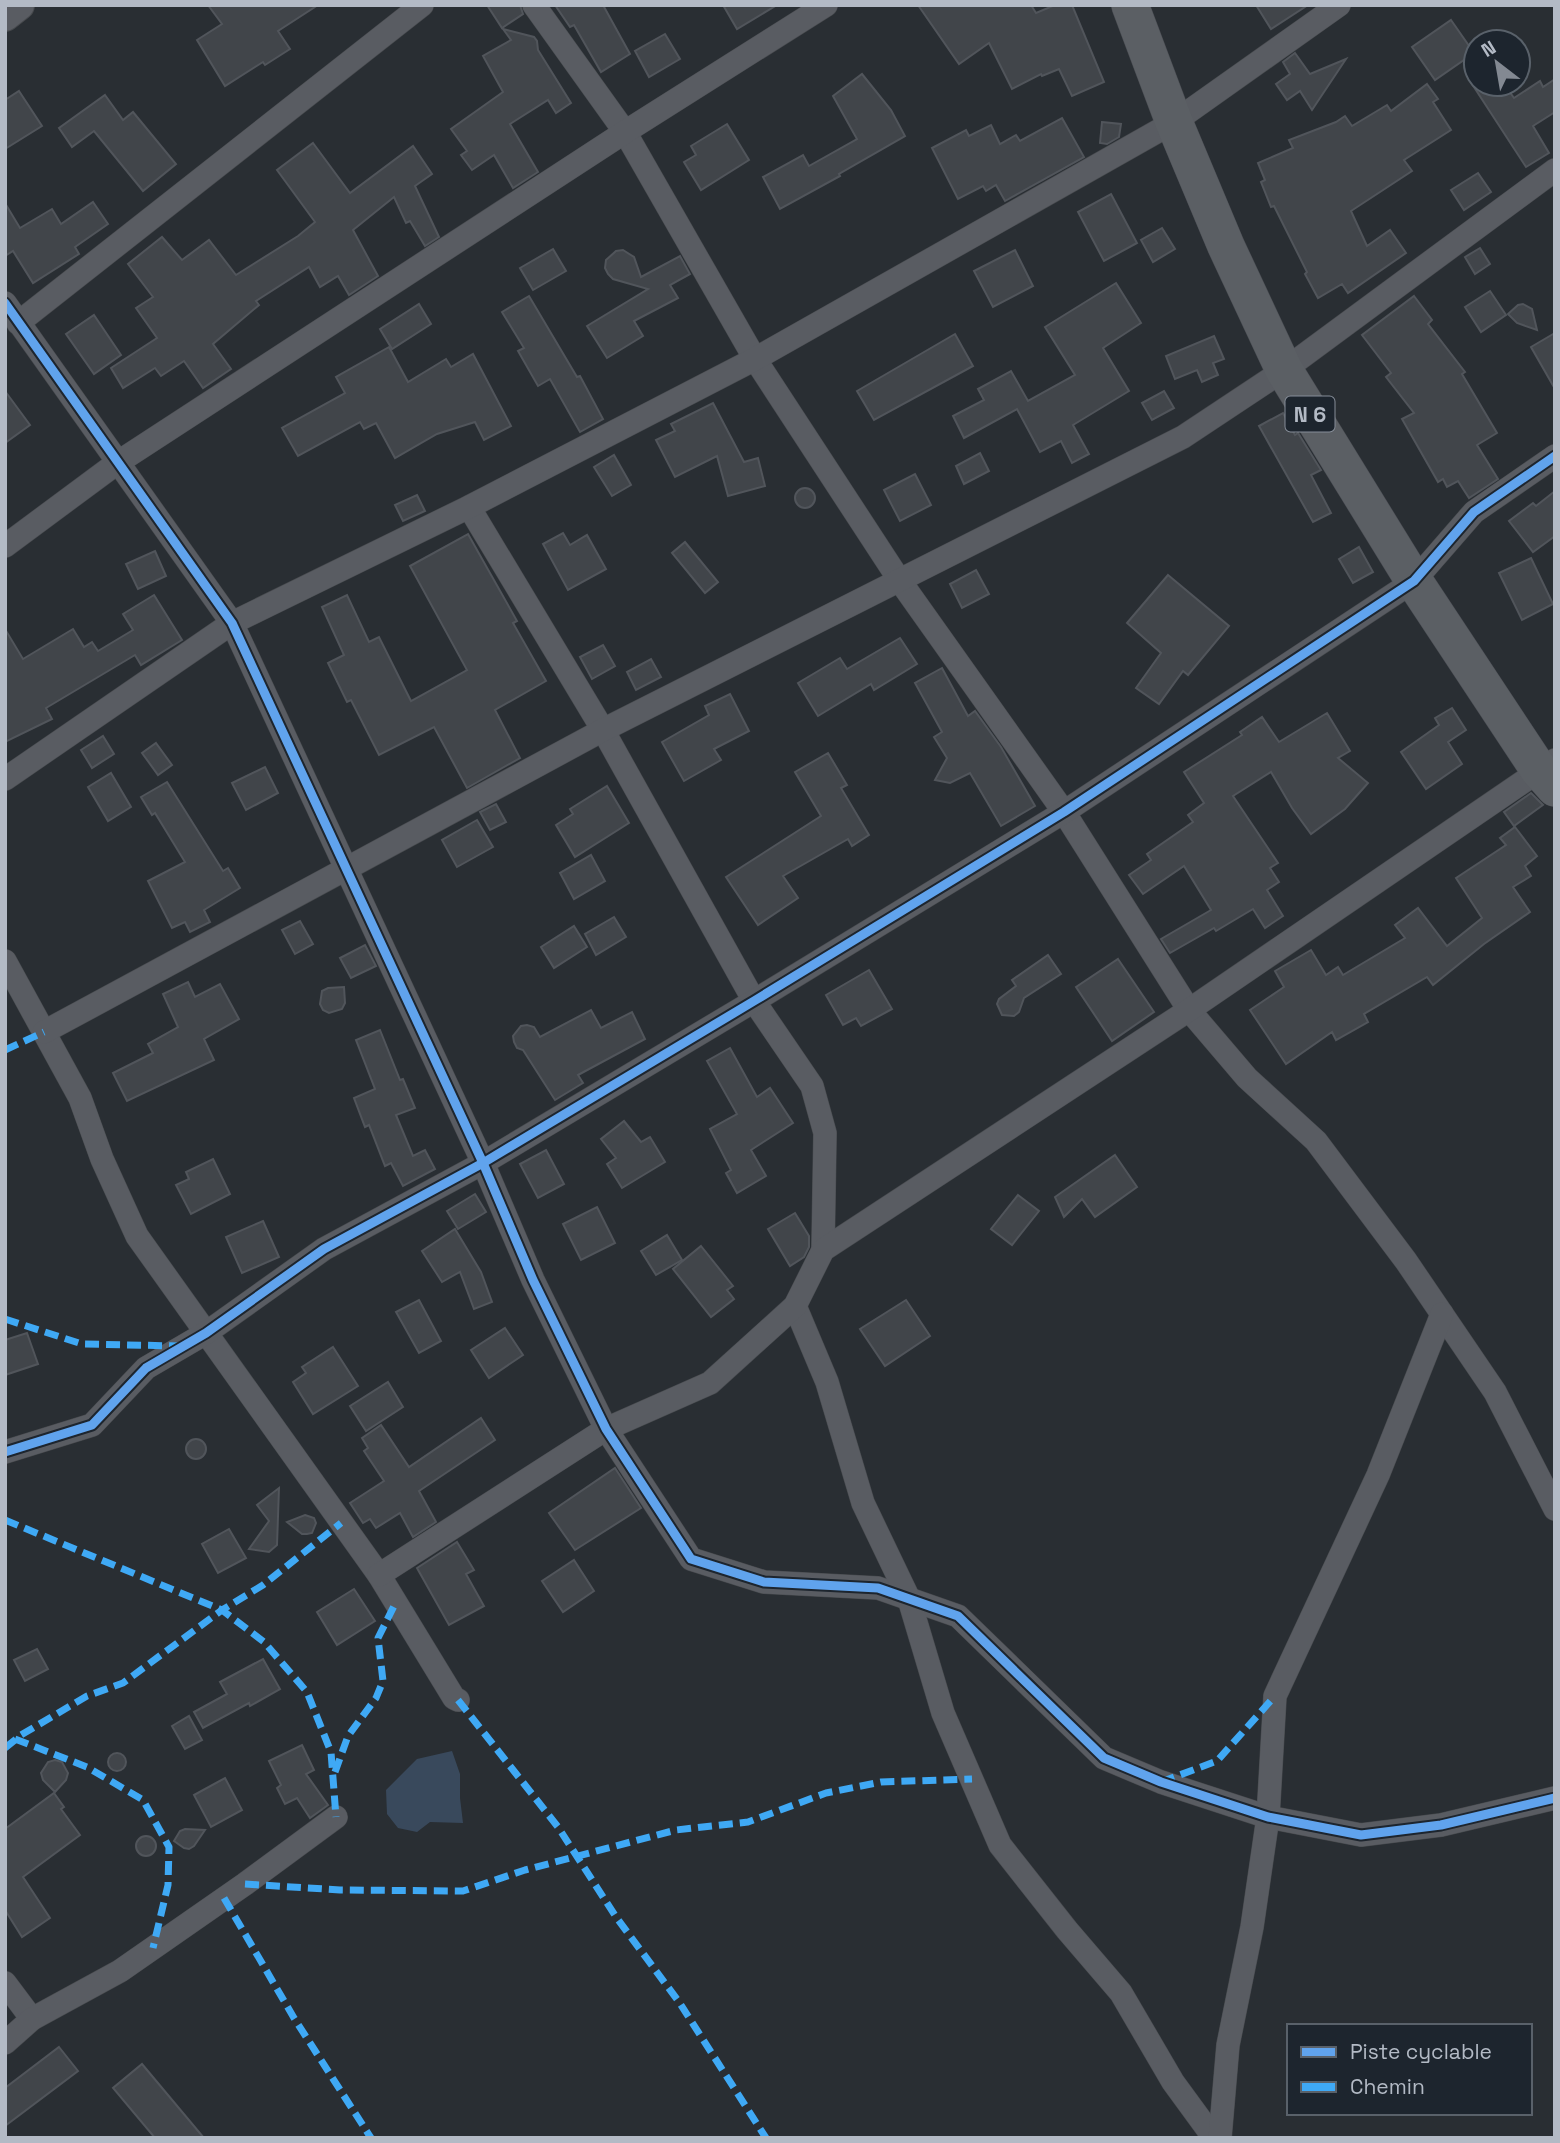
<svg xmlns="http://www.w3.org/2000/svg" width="1560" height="2143" font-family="'Space Grotesk',sans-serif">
  <rect width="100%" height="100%" fill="#292e33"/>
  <path fill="#39495c" d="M452 1751 460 1774V1798L463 1823 430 1822 417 1832 398 1828 387 1814 386 1790 417 1759Z"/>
  <g fill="#41454a" stroke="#51555b" stroke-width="2">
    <path d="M208 5H318L278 31 290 49 265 65 263 62 225 86 197 40 222 24Z"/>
    <path d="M487 5H520L523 14 502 28Z"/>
    <path d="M555 5H603L630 54 601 72 574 25 570 27Z"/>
    <path d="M723 5H777L737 29Z"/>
    <path d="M918 5H1031L1036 13 1055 5H1072L1104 82 1072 96 1059 69 1042 76 1041 74 1012 89 989 43 959 64Z"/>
    <path d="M1256 5H1308L1271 29Z"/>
    <path d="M1451 20 1474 53 1435 80 1412 47Z"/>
    <path d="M503 29 534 37 537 41 538 50 571 103 556 113 548 100 510 124 538 172 513 188 494 155 472 170 461 155 467 151 451 129 503 92 483 56 511 40Z"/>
    <path d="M665 34 680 59 649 77 635 51Z"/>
    <path d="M1295 53 1310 74 1346 59 1312 110 1300 91 1287 100 1276 84 1290 74 1283 62Z"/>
    <path d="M862 74 891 110 905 136 839 174 840 176 780 209 763 177 803 155 809 166 857 139 833 96Z"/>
    <path d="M1555 79V112L1533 126 1549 153 1526 167 1472 84H1504L1514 98 1540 81 1543 87Z"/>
    <path d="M1427 84 1438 99 1433 102 1451 130 1404 160 1412 171 1351 211 1367 246 1390 230 1406 253 1348 293 1342 284 1318 298 1305 274 1307 272 1274 206 1271 207 1261 182 1265 180 1258 163 1293 148 1289 140 1336 122 1345 116 1352 126 1387 105 1391 111Z"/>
    <path d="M19 91 42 126 5 149V100Z"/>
    <path d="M105 95 123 120 133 112 176 164 143 191 94 131 72 147 59 128Z"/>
    <path d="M1062 118 1084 157 1005 201 996 185 986 191 983 186 958 199 932 148 966 130 969 136 991 125 1000 144 1016 135 1020 141Z"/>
    <path d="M1102 122 1121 124 1119 137 1107 144 1100 143Z"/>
    <path d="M727 124 749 160 701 190 684 162 696 155 691 146Z"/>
    <path d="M313 143 350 193 413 146 432 174 415 186 439 237 425 246 410 221 406 223 394 197 353 230 378 276 349 295 338 276 320 287 309 267 256 301 259 305 213 344 231 369 203 388 184 361 161 376 155 368 123 388 111 368 157 338 136 308 153 297 128 264 162 237 182 260 209 240 236 275 298 236 315 222 277 170Z"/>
    <path d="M1478 173 1491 192 1464 210 1451 190Z"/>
    <path d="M1111 194 1137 243 1104 261 1078 212Z"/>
    <path d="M93 202 108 224 75 247 79 254 33 283 13 251 5 256V203L20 228 52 209 61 224Z"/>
    <path d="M1162 228 1175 249 1153 262 1141 240Z"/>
    <path d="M1480 248 1490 264 1475 274 1465 257Z"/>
    <path d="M553 249 566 271 533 290 520 268Z"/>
    <path d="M623 250 634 257 641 277 680 256 690 274 670 285 678 298 634 321 643 336 607 358 587 326 648 289 613 279 608 274 605 268 606 260 616 251Z"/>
    <path d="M1015 250 1033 286 993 307 974 271Z"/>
    <path d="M1116 283 1141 323 1103 348 1129 391 1073 425 1089 454 1072 463 1061 441 1040 452 1017 409 964 438 953 416 984 400 978 389 1011 371 1028 401 1075 375 1045 327Z"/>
    <path d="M1490 291 1506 315 1481 332 1465 307Z"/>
    <path d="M529 296 577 377 580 376 603 419 580 432 550 379 538 386 518 351 524 348 502 312Z"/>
    <path d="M1414 296 1432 320 1428 324 1465 372 1462 374 1497 433 1477 445 1498 479 1469 498 1458 481 1447 487 1443 479 1438 482 1402 419 1414 413 1386 377 1391 373 1362 335Z"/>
    <path d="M419 304 431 324 392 349 380 329Z"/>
    <path d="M1523 304 1532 309 1537 330 1517 323 1508 314 1518 305Z"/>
    <path d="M94 315 121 355 94 374 66 334Z"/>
    <path d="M1555 333V389L1531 347Z"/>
    <path d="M955 334 973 366 874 420 857 391Z"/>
    <path d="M1214 336 1224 359 1213 363 1218 375 1202 382 1197 370 1175 379 1166 356Z"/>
    <path d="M389 347 408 382 446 359 451 367 473 354 511 426 484 440 475 422 437 434 395 458 376 423 364 429 360 422 298 456 282 428 345 393 336 377Z"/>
    <path d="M5 391 30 425 5 443Z"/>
    <path d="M1164 391 1174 408 1152 420 1142 403Z"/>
    <path d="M713 403 744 462 758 458 765 486 728 496 717 456 675 477 656 440 675 431 671 424Z"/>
    <path d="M1283 413 1295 435 1298 433 1321 470 1311 475 1331 513 1313 522 1259 426Z"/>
    <path d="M980 453 989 471 964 484 956 466Z"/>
    <path d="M614 455 631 485 612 496 594 467Z"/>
    <path d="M915 474 931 505 900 521 884 490Z"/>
    <circle cx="805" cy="498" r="10"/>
    <path d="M1555 491V536L1533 552 1509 521 1533 503 1536 506Z"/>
    <path d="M417 495 425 511 403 521 395 505Z"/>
    <path d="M563 533 570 545 587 535 606 569 568 590 543 544Z"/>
    <path d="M468 534 517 621 513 623 546 681 495 710 520 758 467 788 434 727 379 755 351 700 347 702 328 663 344 655 322 607 347 595 369 642 379 637 411 701 467 670 410 566Z"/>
    <path d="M685 542 718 582 705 593 672 553Z"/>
    <path d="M1359 547 1373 572 1353 583 1339 559Z"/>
    <path d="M155 551 166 576 138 589 126 564Z"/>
    <path d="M1531 558 1553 604 1522 620 1499 573Z"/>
    <path d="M976 570 989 594 962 608 950 584Z"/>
    <path d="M1168 575 1229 626 1188 675 1183 671 1159 704 1136 688 1161 653 1127 623Z"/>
    <path d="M154 595 182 640 141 665 135 655 46 708 52 719 5 742V629L23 659 73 629 84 647 92 642 98 651 133 630 123 614Z"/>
    <path d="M900 638 917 664 874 690 871 684 818 716 798 683 840 658 847 669Z"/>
    <path d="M603 645 615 666 592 679 580 657Z"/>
    <path d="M651 659 661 677 636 690 627 672Z"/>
    <path d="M942 668 968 716 975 711 1001 747 1035 806 1001 826 970 773 950 783 935 780 947 758 934 737 942 732 915 683Z"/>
    <path d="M730 694 749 731 714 749 721 760 684 781 662 742 709 715 705 706Z"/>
    <path d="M1452 708 1466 730 1448 742 1462 764 1426 789 1401 752 1439 725 1435 718Z"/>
    <path d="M1327 713 1350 751 1338 758 1368 783 1345 809 1311 834 1292 808 1271 772 1233 796 1278 863 1270 868 1279 882 1267 890 1283 916 1265 928 1253 909 1216 931 1214 928 1170 953 1161 939 1211 910 1184 866 1143 894 1129 875 1151 860 1147 854 1193 822 1188 815 1204 803 1184 772 1242 735 1240 732 1262 717 1279 742Z"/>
    <path d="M103 736 114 754 92 768 81 750Z"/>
    <path d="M156 743 172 765 158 775 142 753Z"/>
    <path d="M828 753 847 785 841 788 869 835 852 846 848 839 783 876 798 898 758 925 726 877 821 816 795 772Z"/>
    <path d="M265 767 278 793 246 810 232 783Z"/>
    <path d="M111 773 131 807 108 821 88 787Z"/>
    <path d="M167 782 223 871 228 868 240 888 204 910 210 922 190 932 185 922 172 928 148 881 185 862 155 813 152 815 141 797Z"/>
    <path d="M607 786 629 823 575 857 556 825 573 814 570 809Z"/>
    <path d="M1531 793 1543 805 1514 826 1504 812Z"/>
    <path d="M496 804 506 822 490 830 480 812Z"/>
    <path d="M477 820 493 847 457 867 442 840Z"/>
    <path d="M1515 827 1537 856 1525 866 1531 876 1513 887 1530 912 1484 944 1433 985 1427 977 1364 1014 1368 1022 1336 1040 1332 1032 1286 1064 1250 1010 1284 987 1275 971 1311 950 1326 975 1338 967 1343 975 1405 938 1395 925 1418 908 1447 946 1482 918 1456 878 1506 845 1500 838Z"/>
    <path d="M591 855 605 881 574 899 560 873Z"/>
    <path d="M614 917 626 937 596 955 585 934Z"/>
    <path d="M300 921 313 944 295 954 282 930Z"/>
    <path d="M574 926 587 947 554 968 541 947Z"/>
    <path d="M365 945 376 966 351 978 340 958Z"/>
    <path d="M1048 955 1061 974 1024 998 1019 1012 1014 1016 1002 1015 997 1004 999 999 1016 986 1012 980Z"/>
    <path d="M1118 959 1154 1012 1112 1041 1076 987Z"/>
    <path d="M869 970 892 1009 861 1026 856 1018 843 1025 826 995Z"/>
    <path d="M188 982 195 997 220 984 239 1019 204 1039 214 1060 127 1101 113 1073 153 1053 148 1044 178 1027 163 994Z"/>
    <path d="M344 987 345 1003 342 1009 329 1013 323 1010 320 1004 322 991 328 988Z"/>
    <path d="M591 1010 601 1028 632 1012 645 1039 578 1075 583 1083 555 1100 523 1050 517 1048 514 1042 513 1036 521 1026 527 1025 534 1027 540 1037Z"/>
    <path d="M380 1030 400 1080 403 1079 415 1108 396 1115 413 1156 425 1150 435 1169 403 1186 391 1163 385 1166 369 1125 365 1127 354 1098 375 1089 356 1040Z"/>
    <path d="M730 1048 757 1097 770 1088 793 1123 751 1150 766 1176 737 1193 726 1173 731 1170 710 1129 737 1114 707 1061Z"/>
    <path d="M624 1121 641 1142 650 1137 665 1162 622 1188 607 1164 616 1158 601 1139Z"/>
    <path d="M546 1150 564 1184 538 1198 520 1164Z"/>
    <path d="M1115 1155 1137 1187 1095 1217 1082 1199 1064 1217 1055 1197Z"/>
    <path d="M213 1159 230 1194 191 1214 176 1185 189 1179 186 1172Z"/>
    <path d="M475 1194 486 1212 458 1229 447 1211Z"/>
    <path d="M1018 1195 1039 1211 1012 1245 991 1229Z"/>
    <path d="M597 1207 615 1243 581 1260 563 1224Z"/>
    <path d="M795 1213 809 1236V1247L804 1257 790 1266 768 1229Z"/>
    <path d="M263 1221 279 1257 242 1273 226 1237Z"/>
    <path d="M455 1229 481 1272 492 1302 474 1309 460 1272 442 1282 422 1251Z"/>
    <path d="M667 1235 682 1260 656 1275 641 1251Z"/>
    <path d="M701 1246 733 1286 727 1290 734 1299 711 1317 673 1269Z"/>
    <path d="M419 1300 441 1341 419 1353 396 1312Z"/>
    <path d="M906 1300 930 1336 885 1366 860 1329Z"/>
    <path d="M505 1328 523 1355 489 1378 471 1350Z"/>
    <path d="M27 1333 38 1364 5 1375V1340Z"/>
    <path d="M333 1347 358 1386 313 1414 293 1382 306 1373 302 1367Z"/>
    <path d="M388 1382 403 1407 366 1431 350 1406Z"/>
    <path d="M481 1418 495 1440 419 1491 436 1522 413 1537 400 1513 376 1528 370 1519 363 1523 350 1503 384 1481 364 1451 368 1448 362 1438 381 1425 409 1467Z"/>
    <circle cx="196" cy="1449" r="10"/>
    <path d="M615 1468 641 1508 575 1550 549 1513Z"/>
    <path d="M279 1488 277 1545 269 1552 249 1549 269 1521 257 1505Z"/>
    <path d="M305 1515 314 1518 316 1523 312 1533 307 1534H302L287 1522Z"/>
    <path d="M229 1529 246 1558 218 1573 202 1544Z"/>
    <path d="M457 1542 474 1570 466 1574 484 1606 449 1625 417 1568Z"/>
    <path d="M574 1560 594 1591 563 1612 542 1581Z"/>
    <path d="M354 1589 375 1621 337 1645 317 1612Z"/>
    <path d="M37 1649 48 1669 25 1681 14 1660Z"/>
    <path d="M263 1659 280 1689 250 1706 249 1703 203 1728 194 1712 227 1694 220 1682Z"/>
    <path d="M189 1716 202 1740 185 1749 172 1726Z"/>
    <path d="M302 1745 314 1770 306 1774 328 1805 310 1818 297 1798 285 1804 277 1788 281 1785 269 1761Z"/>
    <circle cx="117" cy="1762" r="9"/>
    <path d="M55 1760 62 1762 68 1773 66 1780 55 1792 43 1780 41 1773 48 1762Z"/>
    <path d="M225 1778 242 1810 211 1827 194 1795Z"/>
    <path d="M54 1793 64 1807 61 1809 80 1835 23 1877 50 1918 22 1937 5 1910V1829Z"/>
    <path d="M185 1829 205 1830 194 1846 189 1849 184 1848 174 1841 180 1831Z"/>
    <circle cx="146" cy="1846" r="10"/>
    <path d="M59 2047 78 2071 5 2126V2088Z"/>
    <path d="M142 2064 204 2138H155L113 2088Z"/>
  </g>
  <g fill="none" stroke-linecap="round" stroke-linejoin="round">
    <g stroke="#474a4e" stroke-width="24">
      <g id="minor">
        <path d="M534 5 625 132 755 359 900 581 1064 812 1189 1010 1247 1078 1316 1141 1406 1261 1495 1392 1555 1509"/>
        <path d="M5 303 232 623 483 1163 533 1280 606 1429 691 1559 764 1582 878 1588 958 1616 1104 1758 1161 1782 1268 1817 1361 1835 1441 1825 1555 1798"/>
        <path d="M18 323 422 5"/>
        <path d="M469 507 603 730 754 1001 812 1086 825 1133 823 1250"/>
        <path d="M5 546 117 463 625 132 826 5"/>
        <path d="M5 779 232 623 469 507 755 359 1174 122 1339 5"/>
        <path d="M5 961 80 1098 102 1159 137 1236 379 1575 454 1698 458 1700"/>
        <path d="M44 1032 603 730 1183 437 1284 370 1555 170"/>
        <path d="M795 1306 827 1382 863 1503 909 1599 943 1713 1000 1845 1067 1930 1121 1993 1173 2082 1214 2138"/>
        <path d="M5 1452 92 1425 146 1368 206 1333 324 1249 483 1163 754 1001 1064 812 1414 581 1474 512 1555 456"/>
        <path d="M379 1575 606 1429 710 1383 795 1306 823 1250 1189 1010 1555 760"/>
        <path d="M5 1983 32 2019"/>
        <path d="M5 2043 32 2019 120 1971 245 1884 336 1817"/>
        <path d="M1220 2138 1228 2045 1252 1927 1268 1817 1275 1696 1378 1475 1442 1314"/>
      </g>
    </g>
    <g stroke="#474a4e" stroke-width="32">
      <path id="tertiary" d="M5 16 19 5"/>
    </g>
    <g stroke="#474a50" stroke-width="38">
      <path id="primary" d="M1130 5 1174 122 1226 246 1284 370 1414 581 1539 770 1555 788"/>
    </g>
    <use href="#minor" stroke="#595c62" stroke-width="23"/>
    <use href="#tertiary" stroke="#595c62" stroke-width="30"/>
    <use href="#primary" stroke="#5b5f64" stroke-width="37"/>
    <g stroke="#3fa9f5" stroke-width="7" stroke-dasharray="14 7" stroke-linecap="butt">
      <path d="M5 1050 44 1032"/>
      <path d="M5 1319 82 1344 180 1346"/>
      <path d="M5 1520 222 1610 264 1642 307 1692 331 1752 336 1817"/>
      <path d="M458 1700 558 1827 616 1917 679 2002 766 2138"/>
      <path d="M15 1739 87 1767 143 1800 169 1847 168 1885 153 1948"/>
      <path d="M5 1748 21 1735 87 1696 123 1683 222 1610 263 1585 341 1523"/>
      <path d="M335 1772 348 1736 376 1698 383 1681 378 1638 395 1604"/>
      <path d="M1161 1782 1217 1761 1275 1696"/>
      <path d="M245 1884 340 1890 463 1891 525 1870 676 1830 748 1822 826 1793 881 1782 972 1779"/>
      <path d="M224 1898 294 2018 371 2138"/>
    </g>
    <g stroke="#1d252e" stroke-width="13">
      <g id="cycleway">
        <path d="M5 303 232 623 483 1163 533 1280 606 1429 691 1559 764 1582 878 1588 958 1616 1104 1758 1161 1782 1268 1817 1361 1835 1441 1825 1555 1798"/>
        <path d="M5 1452 92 1425 146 1368 206 1333 324 1249 483 1163 754 1001 1064 812 1414 581 1474 512 1555 456"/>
      </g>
    </g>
    <use href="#cycleway" stroke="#60a3ed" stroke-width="9"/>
  </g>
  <g text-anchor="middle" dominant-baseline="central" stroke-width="5" stroke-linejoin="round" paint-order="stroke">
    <rect fill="#1d252e" stroke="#868d98" stroke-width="2" x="1285.5" y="396.5" width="49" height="35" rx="5"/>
    <g font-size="21" font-weight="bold" fill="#b3bac5">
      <text x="1310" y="414">N 6</text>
    </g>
  </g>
  <rect width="1560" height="2143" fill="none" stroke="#b3bac5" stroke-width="14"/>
  <rect x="1287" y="2024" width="245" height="91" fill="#1d252e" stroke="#59616a" stroke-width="2"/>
  <rect x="1301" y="2047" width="35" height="10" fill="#60a3ed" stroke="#59616a" stroke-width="2"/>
  <text x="1350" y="2059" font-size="21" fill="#b3bac5">Piste cyclable</text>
  <rect x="1301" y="2082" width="35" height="10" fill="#3fa9f5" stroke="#59616a" stroke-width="2"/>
  <text x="1350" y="2094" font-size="21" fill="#b3bac5">Chemin</text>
  <g transform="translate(1497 63) rotate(329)"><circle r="33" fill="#1d252e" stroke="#59616a" stroke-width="2"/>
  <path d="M0-5L12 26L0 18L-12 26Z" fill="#838992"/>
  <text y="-10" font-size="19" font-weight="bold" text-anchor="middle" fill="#b3bac5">N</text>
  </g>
</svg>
